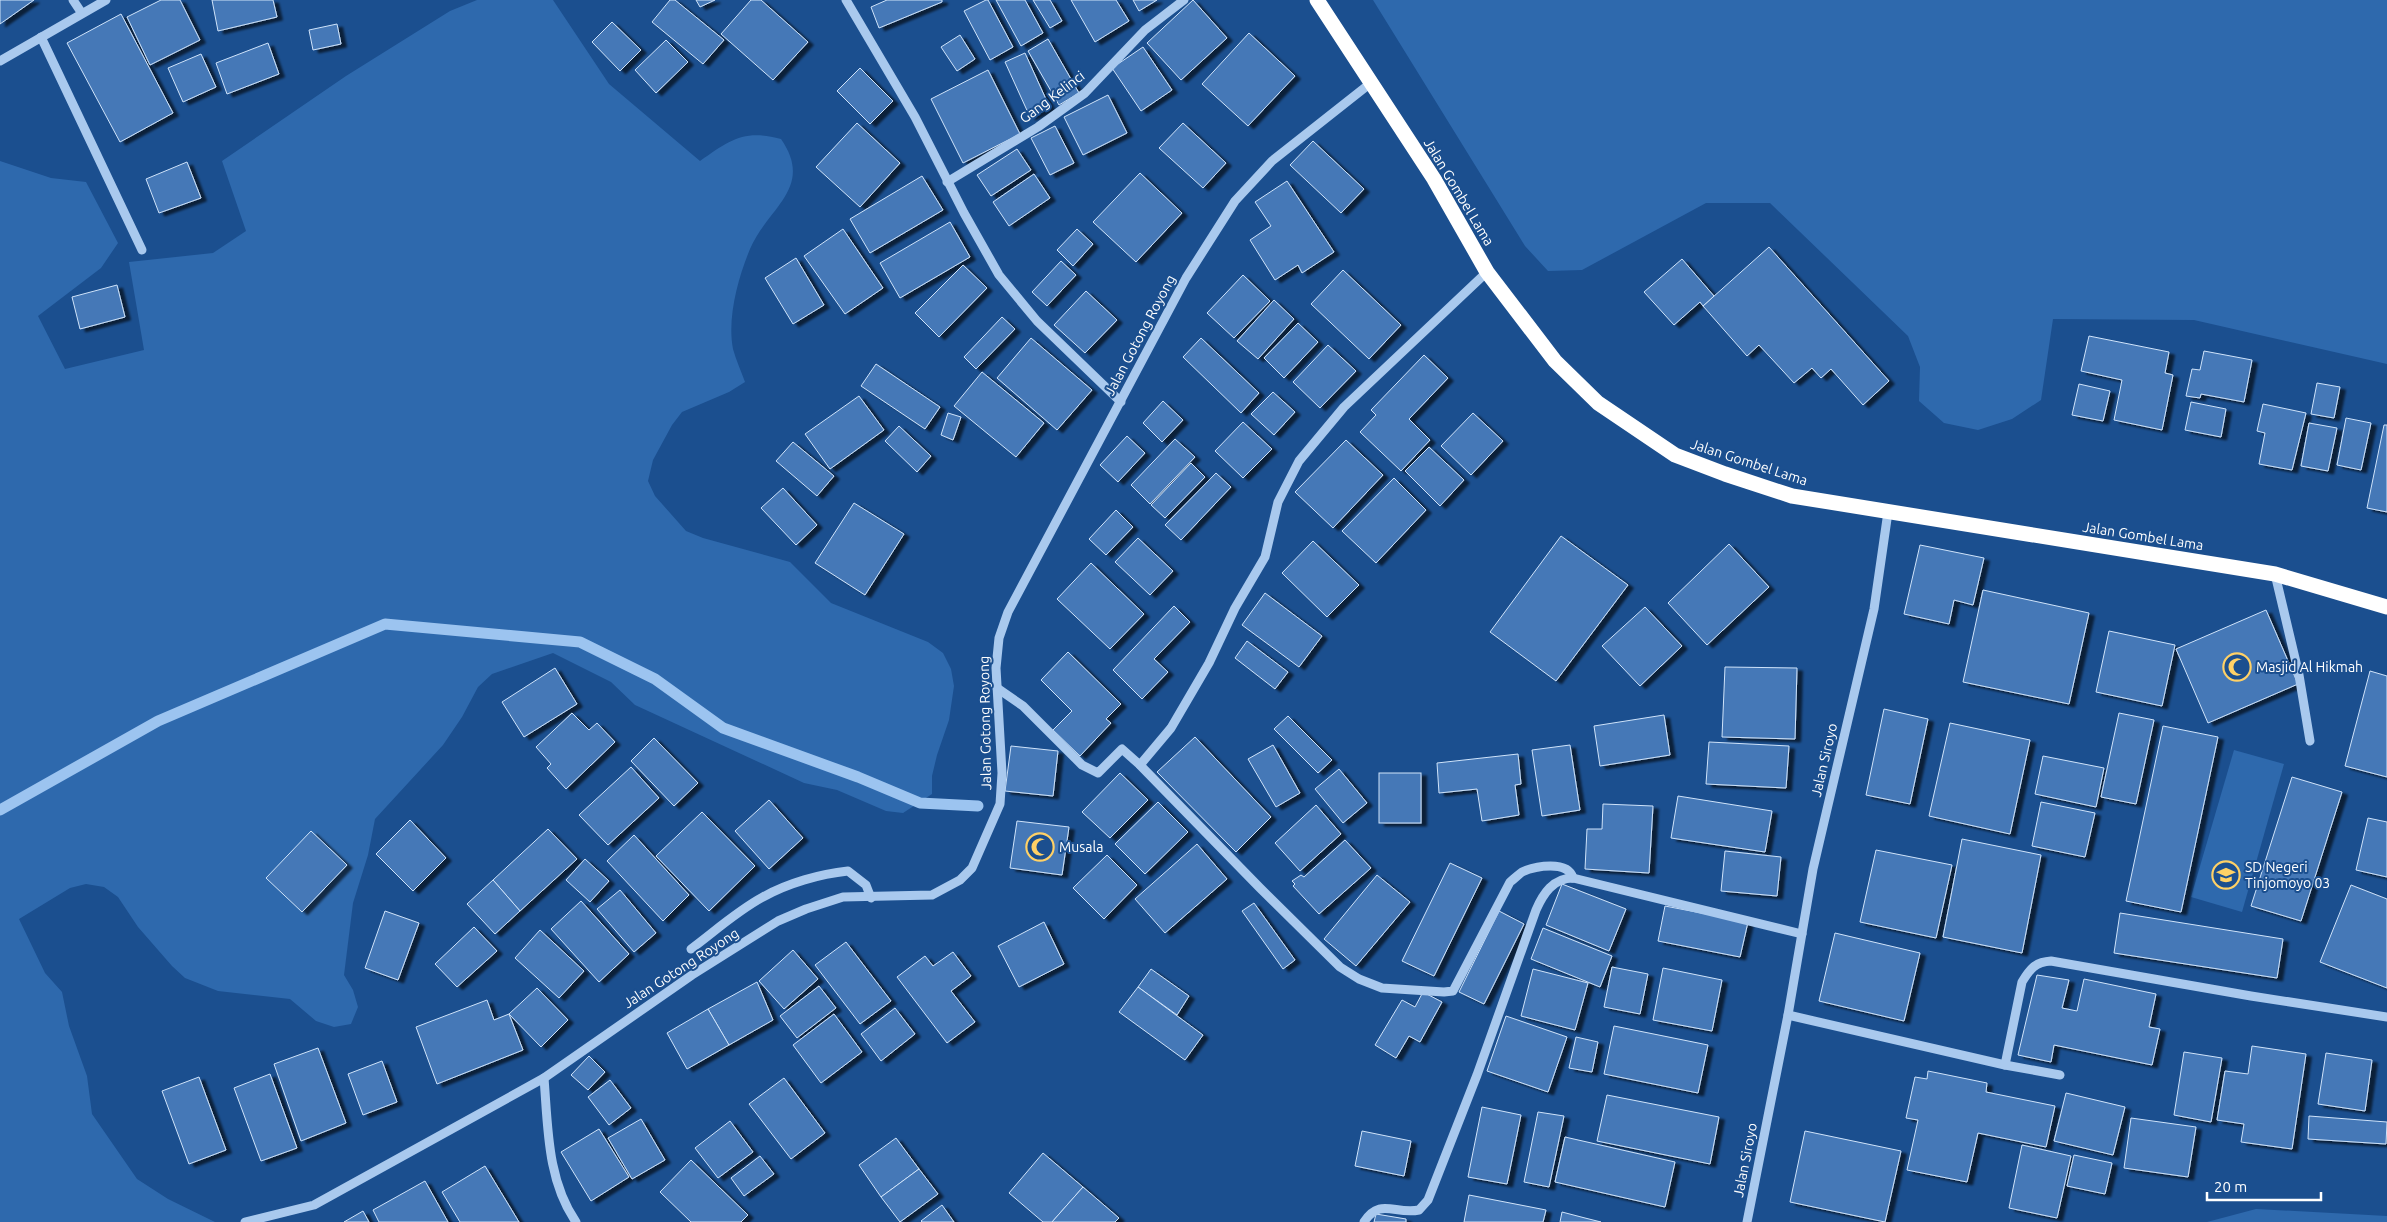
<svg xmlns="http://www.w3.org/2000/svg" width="2387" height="1222" font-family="Ubuntu,sans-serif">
  <defs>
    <filter id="shadow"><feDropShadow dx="5.5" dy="3" stdDeviation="1" flood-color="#0009"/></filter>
  </defs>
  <rect width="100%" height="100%" fill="#1b4f8f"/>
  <g fill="#2e69ad">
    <path d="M477 0H553L609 84 700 161C730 140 744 129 781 139 815 188 767 208 750 249 738 278 727 318 733 349 736 360 741 371 745 382L729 392 682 412 672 425 653 460 648 481 655 496 686 531 703 538 790 562 831 603 928 642 943 653 951 669 954 686 949 720 937 755 932 776V794L903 813 886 811 837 790 804 783 635 705 611 682 553 653 492 674 478 687 462 717 443 745 375 819 368 855 353 903 344 975 353 990 358 1007 351 1024 334 1027 316 1021 290 999 218 991 185 978 172 966 138 927 118 897 104 887 86 884 70 888 19 919 45 973 62 992 69 1026 87 1076 92 1114 137 1179 168 1199 215 1222H0V161L51 178 86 182 118 243 101 268 38 316 65 369 144 350 129 262 213 253 246 231 222 161 346 76 450 11Z"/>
    <path d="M1373 0H2387V364L2194 320 2053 319 2041 400 2012 419 1978 430 1944 423 1919 401 1920 367 1908 336 1770 203H1706L1582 270 1548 271 1525 246Z"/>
    <path d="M2234 750 2284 764 2242 912 2191 897Z"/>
    <path d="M2256 1209 2387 1216V1222H2207Z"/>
  </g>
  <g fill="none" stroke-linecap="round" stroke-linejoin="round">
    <path stroke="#9cc4f0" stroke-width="11" d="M0 810 158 721 385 624 580 642 655 679 723 728 858 777 920 803 978 806"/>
  </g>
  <g fill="#4478b7" stroke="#cfe3fa" filter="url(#shadow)">
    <path d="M0 0H34L0 24Z"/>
    <path d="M161 0H180L200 40 150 65 127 17Z"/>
    <path d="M212 0H273L277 17 218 31Z"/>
    <path d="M670 0H675L724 40 703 64 652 22Z"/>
    <path d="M696 0H715L700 7Z"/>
    <path d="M751 0H761L808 42 773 80 721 34Z"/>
    <path d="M887 0H942V2L879 28 871 7Z"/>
    <path d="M986 0H988L1013 47 990 60 964 11Z"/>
    <path d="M996 0H1025L1043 33 1021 46Z"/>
    <path d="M1033 0H1050L1062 21 1050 28Z"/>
    <path d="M1071 0H1116L1129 21 1095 42Z"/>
    <path d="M1133 0H1157L1139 11Z"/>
    <path d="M1193 0 1227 38 1181 80 1147 43Z"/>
    <path d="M121 14 173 113 120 142 67 43Z"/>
    <path d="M612 22 641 50 620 71 592 42Z"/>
    <path d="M337 24 341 44 313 50 309 30Z"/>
    <path d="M1249 33 1295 76 1248 126 1202 84Z"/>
    <path d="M960 35 975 59 957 71 941 47Z"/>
    <path d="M1048 39 1079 93 1059 105 1028 51Z"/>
    <path d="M666 40 688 62 656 93 635 70Z"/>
    <path d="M268 43 279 74 227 94 216 63Z"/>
    <path d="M1143 47 1172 90 1141 111 1112 68Z"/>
    <path d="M1025 53 1050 108 1030 117 1005 62Z"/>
    <path d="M201 54 216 87 183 102 168 68Z"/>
    <path d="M860 68 893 101 870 124 837 91Z"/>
    <path d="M988 70 1020 134 963 163 931 99Z"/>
    <path d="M1108 95 1127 133 1083 155 1064 117Z"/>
    <path d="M857 123 900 163 860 207 816 167Z"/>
    <path d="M1183 123 1226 163 1203 188 1159 148Z"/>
    <path d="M1055 126 1074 163 1050 175 1031 138Z"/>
    <path d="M1313 141 1364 189 1341 213 1290 165Z"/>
    <path d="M1017 149 1031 170 991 196 977 175Z"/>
    <path d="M187 162 201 198 159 213 146 179Z"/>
    <path d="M1140 173 1182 213 1136 262 1093 222Z"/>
    <path d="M1034 174 1050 198 1009 226 993 202Z"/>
    <path d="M922 176 943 210 870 253 850 219Z"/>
    <path d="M1287 181 1334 252 1302 273 1298 265 1275 280 1250 240 1271 226 1255 202Z"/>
    <path d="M950 222 970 257 900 298 880 263Z"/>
    <path d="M843 229 883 288 845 314 804 256Z"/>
    <path d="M1077 229 1093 244 1073 266 1057 250Z"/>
    <path d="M1769 247 1889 381 1863 405 1831 369 1821 378 1812 368 1794 383 1759 345 1747 356 1703 306Z"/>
    <path d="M796 258 824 305 793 324 765 278Z"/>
    <path d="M1682 259 1714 296 1703 306 1700 302 1674 325 1644 292Z"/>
    <path d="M1061 261 1076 275 1047 306 1032 292Z"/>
    <path d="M963 265 987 288 939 337 915 313Z"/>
    <path d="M1343 270 1401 325 1369 359 1311 304Z"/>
    <path d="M1243 275 1270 301 1234 338 1207 313Z"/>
    <path d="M117 285 125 317 80 329 72 297Z"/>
    <path d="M1086 291 1117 320 1085 353 1054 325Z"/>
    <path d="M1274 300 1294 319 1258 359 1237 341Z"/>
    <path d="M1002 317 1015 329 976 369 964 357Z"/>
    <path d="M1298 323 1318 342 1284 378 1264 358Z"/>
    <path d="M2089 336 2169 352 2165 373 2173 375 2162 430 2114 420 2122 380 2081 371Z"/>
    <path d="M1031 338 1092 390 1057 430 997 378Z"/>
    <path d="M1201 338 1259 393 1241 413 1183 357Z"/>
    <path d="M1328 345 1356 371 1320 408 1293 382Z"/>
    <path d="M2204 351 2252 360 2244 402 2201 394 2200 398 2186 396 2192 369 2200 370Z"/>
    <path d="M1424 355 1448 378 1409 419 1430 440 1401 471 1360 432 1376 415 1371 410Z"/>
    <path d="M876 364 940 407 925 429 861 386Z"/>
    <path d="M982 372 1044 423 1016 457 954 406Z"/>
    <path d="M2317 383 2340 387 2334 418 2311 414Z"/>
    <path d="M2079 384 2110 391 2103 421 2072 415Z"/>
    <path d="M1273 392 1295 412 1274 435 1251 414Z"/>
    <path d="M859 396 884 430 830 469 805 434Z"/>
    <path d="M1163 401 1183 420 1162 442 1143 423Z"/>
    <path d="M2191 402 2226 409 2221 437 2185 430Z"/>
    <path d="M2263 404 2306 413 2292 470 2259 464 2265 433 2257 431Z"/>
    <path d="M948 413 961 417 953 440 941 435Z"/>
    <path d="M1473 413 1503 441 1471 475 1441 446Z"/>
    <path d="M2346 418 2371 423 2361 470 2337 465Z"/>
    <path d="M1243 422 1272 449 1243 478 1215 451Z"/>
    <path d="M2309 423 2337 428 2328 471 2301 466Z"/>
    <path d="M2384 425H2387V512L2367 508Z"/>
    <path d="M899 426 931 456 917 472 885 441Z"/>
    <path d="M1127 436 1145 453 1118 482 1100 465Z"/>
    <path d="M1175 439 1195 457 1150 504 1131 485Z"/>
    <path d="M1346 440 1383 475 1333 528 1295 492Z"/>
    <path d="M793 442 834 476 817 496 776 461Z"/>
    <path d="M1429 447 1464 480 1440 506 1405 471Z"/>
    <path d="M1191 463 1205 477 1165 518 1151 505Z"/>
    <path d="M1216 473 1231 487 1181 540 1165 525Z"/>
    <path d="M1394 478 1426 510 1376 563 1342 531Z"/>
    <path d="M783 488 817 525 796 545 761 508Z"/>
    <path d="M854 503 904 534 865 595 815 563Z"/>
    <path d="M1116 510 1133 527 1106 555 1089 539Z"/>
    <path d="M1561 536 1628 585 1556 681 1490 632Z"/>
    <path d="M1138 538 1173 571 1150 595 1115 562Z"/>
    <path d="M1313 541 1359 585 1327 617 1282 573Z"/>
    <path d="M1729 544 1769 587 1707 645 1668 603Z"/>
    <path d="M1920 545 1984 558 1973 605 1954 600 1949 624 1904 614Z"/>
    <path d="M1091 563 1144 614 1110 649 1057 599Z"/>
    <path d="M1983 590 2089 613 2069 704 1963 682Z"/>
    <path d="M1265 593 1322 636 1299 667 1242 625Z"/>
    <path d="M1174 606 1190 622 1154 659 1168 672 1142 699 1113 670Z"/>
    <path d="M1645 607 1682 646 1640 686 1602 646Z"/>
    <path d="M2266 610 2298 684 2208 723 2176 649Z"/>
    <path d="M2109 631 2175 645 2162 706 2096 692Z"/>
    <path d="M1247 641 1288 672 1275 689 1235 658Z"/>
    <path d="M1068 652 1121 704 1106 719 1111 723 1080 756 1053 730 1072 711 1041 680Z"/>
    <path d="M1725 667 1797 668 1795 739 1722 737Z"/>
    <path d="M555 668 577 704 524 737 502 702Z"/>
    <path d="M2370 671 2387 676V777L2345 766Z"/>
    <path d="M1884 709 1928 719 1910 804 1866 795Z"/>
    <path d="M572 713 589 730 597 723 615 742 566 789 547 768 551 764 536 747Z"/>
    <path d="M2119 713 2154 720 2136 804 2101 797Z"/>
    <path d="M1664 715 1670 755 1600 766 1594 726Z"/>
    <path d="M1288 716 1332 760 1318 773 1274 729Z"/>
    <path d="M1950 723 2030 740 2010 834 1929 816Z"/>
    <path d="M2163 726 2218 737 2181 912 2126 901Z"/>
    <path d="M1195 737 1271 817 1236 852 1157 772Z"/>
    <path d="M654 738 698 783 674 806 631 761Z"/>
    <path d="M1709 742 1789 746 1786 788 1706 784Z"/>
    <path d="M1273 745 1300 793 1276 807 1248 759Z"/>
    <path d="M1570 745 1580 810 1542 816 1532 750Z"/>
    <path d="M1011 746 1058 751 1053 796 1005 791Z"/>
    <path d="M1518 754 1521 784 1515 785 1519 815 1482 821 1477 789 1439 793 1437 763Z"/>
    <path d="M2043 756 2104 768 2096 807 2035 794Z"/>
    <path d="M631 767 659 798 608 845 579 815Z"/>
    <path d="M1339 769 1367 803 1343 823 1315 789Z"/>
    <path d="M1120 773 1148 800 1110 838 1082 812Z"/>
    <rect x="1379" y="773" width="42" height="50"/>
    <path d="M2292 777 2342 792 2301 921 2251 906Z"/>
    <path d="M1678 796 1772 811 1765 852 1671 838Z"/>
    <path d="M769 800 803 838 769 869 735 831Z"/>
    <path d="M1158 802 1188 832 1145 874 1115 844Z"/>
    <path d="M2041 802 2095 813 2085 857 2032 846Z"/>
    <path d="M1603 804 1653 806 1649 873 1585 869 1587 829H1602Z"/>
    <path d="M1316 805 1341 834 1300 871 1275 843Z"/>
    <path d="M702 812 755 866 709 911 656 856Z"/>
    <path d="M2368 818 2387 822V877L2356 870Z"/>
    <path d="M410 820 446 858 413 891 376 854Z"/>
    <path d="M1017 821 1069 827 1062 875 1010 868Z"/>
    <path d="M548 829 577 859 520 911 493 880Z"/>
    <path d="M311 831 347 865 302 912 266 878Z"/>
    <path d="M634 835 689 895 663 921 607 861Z"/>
    <path d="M1962 839 2041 855 2022 953 1943 937Z"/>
    <path d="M1345 840 1371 868 1319 914 1293 886 1295 884 1292 881 1301 875 1304 877Z"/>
    <path d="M1197 844 1227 879 1165 933 1135 899Z"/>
    <path d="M1876 850 1952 865 1936 938 1860 922Z"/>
    <path d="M1725 851 1781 857 1777 896 1721 891Z"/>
    <path d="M1107 855 1137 885 1104 919 1073 888Z"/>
    <path d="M585 859 609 881 590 902 566 880Z"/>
    <path d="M1450 863 1482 878 1434 976 1402 961Z"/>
    <path d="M1377 875 1410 902 1356 966 1324 939Z"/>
    <path d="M493 880 520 911 495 934 467 904Z"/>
    <path d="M1562 884 1626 909 1609 951 1546 925Z"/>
    <path d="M2351 885 2387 899V988L2320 962Z"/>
    <path d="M620 890 656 933 634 952 597 909Z"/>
    <path d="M581 901 629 954 599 982 551 929Z"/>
    <path d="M1254 903 1295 960 1283 969 1242 911Z"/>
    <path d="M1665 906 1748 922 1740 957 1658 941Z"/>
    <path d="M385 911 419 923 398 980 365 968Z"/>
    <path d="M1499 911 1524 924 1484 1004 1459 992Z"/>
    <path d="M2120 913 2283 939 2277 978 2114 953Z"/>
    <path d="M1044 922 1064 964 1019 987 998 946Z"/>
    <path d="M474 927 497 951 457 987 435 964Z"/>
    <path d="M1543 928 1612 956 1600 987 1531 959Z"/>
    <path d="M540 930 584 971 559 998 515 958Z"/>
    <path d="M1835 933 1920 953 1904 1021 1819 1001Z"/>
    <path d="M846 942 891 1001 860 1024 815 965Z"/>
    <path d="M793 950 818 979 784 1009 759 981Z"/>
    <path d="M953 952 971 976 951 991 975 1022 947 1043 897 977 925 956 933 966Z"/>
    <path d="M1612 967 1648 974 1640 1014 1604 1007Z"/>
    <path d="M1663 968 1722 980 1712 1031 1653 1020Z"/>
    <path d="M1151 969 1189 996 1177 1015 1138 987Z"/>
    <path d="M1533 969 1588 983 1575 1030 1521 1016Z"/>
    <path d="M2037 975 2069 980 2062 1008 2077 1011 2084 979 2156 994 2149 1027 2160 1029 2152 1065 2054 1045 2051 1062 2018 1055Z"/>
    <path d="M757 982 773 1020 729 1045 708 1009Z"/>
    <path d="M819 986 836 1008 797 1038 780 1016Z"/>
    <path d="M1138 987 1203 1035 1185 1060 1119 1012Z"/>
    <path d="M537 988 568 1020 541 1047 509 1014Z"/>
    <path d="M1423 992 1442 1002 1420 1042 1409 1036 1396 1058 1375 1045 1402 1000 1415 1007Z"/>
    <path d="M487 1000 494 1020 509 1014 523 1050 437 1084 416 1027Z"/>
    <path d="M895 1008 915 1034 881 1061 861 1034Z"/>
    <path d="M708 1009 729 1045 687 1069 667 1033Z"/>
    <path d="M834 1014 862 1052 821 1083 793 1045Z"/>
    <path d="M1506 1016 1567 1037 1548 1092 1487 1071Z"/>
    <path d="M1614 1026 1708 1045 1698 1093 1604 1074Z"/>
    <path d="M1576 1037 1598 1042 1592 1072 1569 1068Z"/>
    <path d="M2252 1046 2306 1054 2292 1149 2241 1142 2244 1124 2217 1120 2225 1071 2248 1074Z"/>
    <path d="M318 1048 346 1123 301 1141 274 1064Z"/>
    <path d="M2184 1052 2222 1058 2211 1122 2174 1115Z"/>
    <path d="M2326 1053 2372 1060 2365 1111 2318 1104Z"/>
    <path d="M589 1056 605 1072 588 1090 571 1075Z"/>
    <path d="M382 1061 397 1102 363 1115 348 1074Z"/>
    <path d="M1928 1071 1987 1083 1986 1092 2055 1106 2046 1147 1978 1133 1967 1182 1907 1170 1918 1120 1906 1118 1915 1077 1927 1079Z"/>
    <path d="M270 1074 297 1148 261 1161 234 1088Z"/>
    <path d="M199 1077 226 1150 189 1164 162 1091Z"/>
    <path d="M784 1078 825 1133 791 1159 749 1104Z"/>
    <path d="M610 1080 631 1108 609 1125 588 1097Z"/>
    <path d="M2066 1093 2125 1107 2113 1155 2054 1141Z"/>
    <path d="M1607 1095 1719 1117 1710 1164 1597 1141Z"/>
    <path d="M1482 1107 1521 1115 1507 1184 1468 1177Z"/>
    <path d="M1538 1112 1564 1116 1549 1187 1524 1182Z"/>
    <path d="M2309 1116 2387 1122 2386 1144 2308 1139Z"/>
    <path d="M2131 1118 2196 1127 2188 1177 2124 1168Z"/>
    <path d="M641 1119 665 1160 632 1179 608 1138Z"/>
    <path d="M730 1121 753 1152 718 1178 695 1148Z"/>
    <path d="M599 1129 629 1177 591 1201 561 1152Z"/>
    <path d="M1362 1131 1411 1141 1404 1176 1355 1166Z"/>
    <path d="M1805 1131 1901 1151 1885 1222 1790 1202Z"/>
    <path d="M1565 1137 1675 1162 1665 1207 1555 1182Z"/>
    <path d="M896 1138 919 1169 881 1197 859 1165Z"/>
    <path d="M2022 1145 2071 1156 2057 1218 2009 1208Z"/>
    <path d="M1043 1153 1083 1187 1052 1222H1043L1009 1193Z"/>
    <path d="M2074 1155 2112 1163 2105 1194 2067 1186Z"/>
    <path d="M760 1156 774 1174 744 1196 731 1178Z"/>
    <path d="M691 1160 748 1215 741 1222H691L660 1192Z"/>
    <path d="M485 1166 519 1222H460L442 1192Z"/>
    <path d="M919 1169 938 1194 900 1222 881 1197Z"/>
    <path d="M425 1181 448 1222H379L373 1210Z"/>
    <path d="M1083 1187 1119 1218 1115 1222H1052Z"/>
    <path d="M1469 1195 1546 1210 1543 1222H1464Z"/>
    <path d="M942 1205 954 1222H922L921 1221Z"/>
    <path d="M363 1211 369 1222H344Z"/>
    <path d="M1562 1212 1585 1218 1601 1222H1560Z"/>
    <path d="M1376 1214 1406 1219V1222H1374Z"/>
  </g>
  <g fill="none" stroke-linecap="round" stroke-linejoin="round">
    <g stroke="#a9c9ee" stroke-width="9">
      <path d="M73 0 81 12"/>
      <path d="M846 0 915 117 964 213 999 275 1037 321 1121 402"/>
      <path d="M41 37 142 250"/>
      <path d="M0 61 106 0"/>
      <path d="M947 182 1038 127 1085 93 1145 30 1184 0"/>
      <path d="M2275 574 2299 675 2310 741"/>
      <path d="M997 688 1023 706 1082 765 1098 773 1122 749 1140 765 1171 728 1209 663 1235 608 1265 557 1278 502 1299 461 1344 407 1487 272"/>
      <path d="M1140 765 1260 888 1340 967 1359 979 1382 988 1444 992 1453 991 1510 882C1514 879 1518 875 1522 872 1535 866 1568 860 1573 878"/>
      <path d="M691 949C714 932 737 911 763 897 788 883 820 874 848 871L866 885 871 898"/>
      <path d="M1788 1015 2005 1065 2060 1075"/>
      <path d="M2005 1065 2022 982C2030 969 2035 962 2051 961L2251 996 2387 1017"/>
      <path d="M544 1078C548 1127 547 1180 576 1222"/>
      <path d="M245 1222 314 1205 544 1078 692 975 778 921 806 909 843 897 932 895 960 880 972 868 1000 804 1002 773 996 668 999 638 1008 612 1186 278 1235 201 1272 161 1372 82"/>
      <path d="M1364 1222C1380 1197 1395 1215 1419 1210L1428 1200 1477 1075 1536 910C1543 894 1553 878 1573 878L1802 934"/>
      <path d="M1747 1222 1788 1015 1813 869 1874 609 1888 512"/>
    </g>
    <path stroke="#fff" stroke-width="15" d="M1317 0 1434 179 1487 272 1555 361 1598 403 1675 455 1725 474 1792 496 2275 574 2387 607"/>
  </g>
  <defs>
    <g id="mosque-ring" transform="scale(1.4375)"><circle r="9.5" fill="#1b4f8f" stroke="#ffd166" stroke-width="1.5"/><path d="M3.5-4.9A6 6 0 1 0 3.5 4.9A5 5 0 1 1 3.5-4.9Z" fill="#ffd166"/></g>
    <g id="school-ring" transform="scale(1.4375)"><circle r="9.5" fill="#1b4f8f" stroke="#ffd166" stroke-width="1.5"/><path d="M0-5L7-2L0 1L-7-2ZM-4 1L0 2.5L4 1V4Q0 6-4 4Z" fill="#ffd166"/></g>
  </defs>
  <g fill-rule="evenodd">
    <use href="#mosque-ring" x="2237" y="667"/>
    <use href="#mosque-ring" x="1040" y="847"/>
    <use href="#school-ring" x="2226" y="875"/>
  </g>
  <g text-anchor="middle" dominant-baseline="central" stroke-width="4" stroke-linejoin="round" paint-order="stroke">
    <g font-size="14" fill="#fff" stroke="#1b4f8f">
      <text transform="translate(1052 97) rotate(-37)">Gang Kelinci</text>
      <text transform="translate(1459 192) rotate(59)">Jalan Gombel Lama</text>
      <text transform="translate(1140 335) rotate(-62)">Jalan Gotong Royong</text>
      <text transform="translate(1749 462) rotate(18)">Jalan Gombel Lama</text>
      <text transform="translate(2143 536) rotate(9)">Jalan Gombel Lama</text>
      <text transform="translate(985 723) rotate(-91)">Jalan Gotong Royong</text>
      <text transform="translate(1824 760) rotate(-77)">Jalan Siroyo</text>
      <text transform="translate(681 968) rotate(-33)">Jalan Gotong Royong</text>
      <text transform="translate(1745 1160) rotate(-79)">Jalan Siroyo</text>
    </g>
    <g font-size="14" fill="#fff" stroke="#1b4f8f" text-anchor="start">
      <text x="2256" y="667">Masjid Al Hikmah</text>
      <text x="1059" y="847">Musala</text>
      <text x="2245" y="867">SD Negeri<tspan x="2245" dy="16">Tinjomoyo 03</tspan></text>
    </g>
  </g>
  <path d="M2207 1192v8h114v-8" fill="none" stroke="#ffffff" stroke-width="2.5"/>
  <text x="2214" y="1192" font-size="15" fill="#ffffff" stroke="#1b4f8f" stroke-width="4" paint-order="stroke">20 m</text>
</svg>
